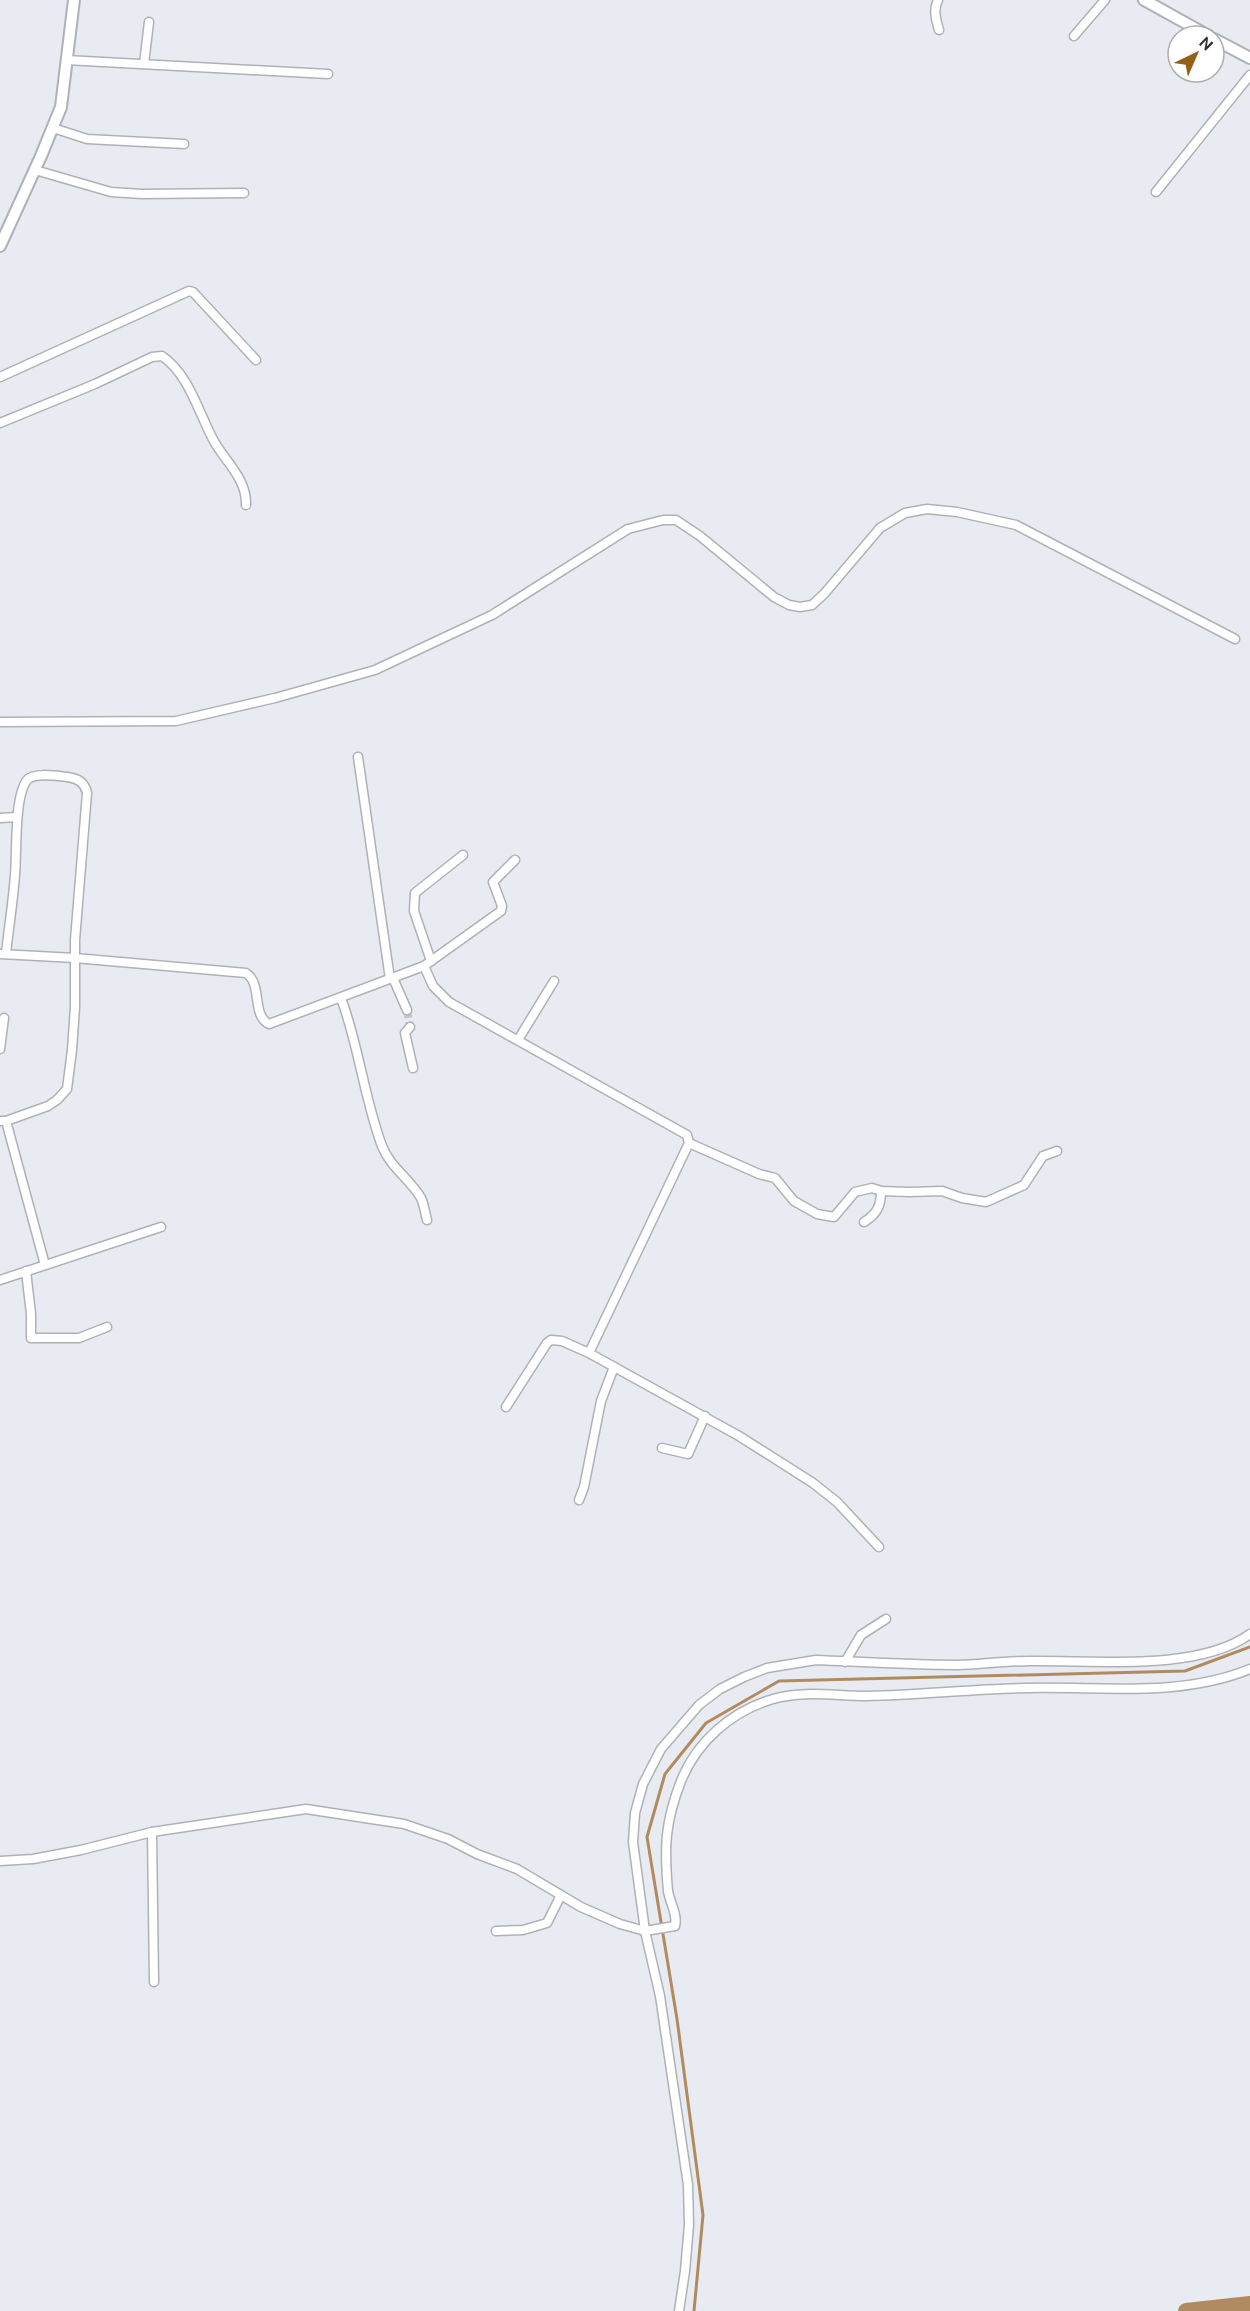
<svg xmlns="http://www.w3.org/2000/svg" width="1250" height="2311" font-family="Ubuntu,sans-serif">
  <rect width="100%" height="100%" fill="#e8ebf1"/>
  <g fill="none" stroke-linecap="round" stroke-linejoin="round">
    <path stroke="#b18b60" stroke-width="3" d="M694 2311 703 2215 677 2019 647 1837 665 1774 706 1723 779 1681 1185 1671 1250 1647"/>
    <path stroke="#b18b60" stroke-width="16" d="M1186 2311 1250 2304"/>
    <path stroke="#c3c6cb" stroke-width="8" stroke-dasharray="8 4" stroke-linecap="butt" d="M407 1010 410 1027"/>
    <g stroke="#aeb2b7" stroke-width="11">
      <g id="minor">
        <path d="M938 0C933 10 936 20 939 30"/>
        <path d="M1074 36 1105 0"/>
        <path d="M66 60 328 74"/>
        <path d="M144 64 149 22"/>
        <path d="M53 128 87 139 184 144"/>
        <path d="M35 170 111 192 142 194 244 193"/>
        <path d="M1156 192 1250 75"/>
        <path d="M0 377 189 291 193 292 256 360"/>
        <path d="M0 423 95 384 152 357 162 356C190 375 199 415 215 443 227 463 247 480 246 505"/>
        <path d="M0 722 176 721 275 698 375 670 492 615 628 529 663 520H676L700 536 774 597 789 605 800 607 812 605 824 594 880 528 905 513 927 509 957 512 1016 525 1235 639"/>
        <path d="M358 757 390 979"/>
        <path d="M0 818 17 817"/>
        <path d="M0 954 75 958 246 973C263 984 251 1015 269 1024L424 966 433 986 449 1002 687 1135 689 1143 589 1353"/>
        <path d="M431 961 414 911 415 893 463 855"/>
        <path d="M424 966 501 911 502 906 493 882 515 860"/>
        <path d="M393 978 407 1010"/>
        <path d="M341 998C359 1046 364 1098 382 1146 390 1167 410 1179 421 1198 424 1204 425 1213 427 1220"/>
        <path d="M410 1027 405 1033 413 1068"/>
        <path d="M518 1040 554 981"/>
        <path d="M0 1049 4 1018"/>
        <path d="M0 1121H6L45 1265"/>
        <path d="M6 1121 48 1106 57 1100 67 1089 72 1050 75 1007V940L87 793C85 783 78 778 67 777 58 776 34 772 27 780 14 797 17 853 15 875 13 901 9 927 6 953"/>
        <path d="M689 1143 759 1174 775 1178 794 1201 817 1214 834 1217 855 1192 872 1188 881 1191 909 1192 942 1191 962 1198 986 1202 1024 1185 1043 1156 1057 1151"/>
        <path d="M864 1222C877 1214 881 1206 881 1191"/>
        <path d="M26 1271 31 1314V1338H79L107 1327"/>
        <path d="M0 1280 161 1227"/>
        <path d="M506 1407 547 1343 551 1340 562 1341 589 1353 739 1436 813 1483 837 1502 879 1547"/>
        <path d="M662 1448 688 1454 705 1416"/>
        <path d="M579 1500 584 1487 601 1401 614 1367"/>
        <path d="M845 1662 861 1635 886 1619"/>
        <path d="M152 1832 154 1982"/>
        <path d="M0 1861 33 1859 81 1850 152 1832 306 1809 404 1824 448 1839 477 1854 517 1869 581 1907 620 1924 645 1931 675 1926C678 1915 670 1903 668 1891 664 1847 665 1822 681 1781 697 1741 732 1711 773 1699 804 1690 835 1696 867 1696 920 1695 973 1689 1026 1688 1101 1686 1179 1698 1250 1669"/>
        <path d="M496 1931 523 1930 547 1923 561 1895"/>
        <path d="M679 2311 685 2271 689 2225 688 2185 660 1996 645 1931 633 1842 635 1813 643 1784 661 1749 699 1705 720 1689 744 1677 767 1668 816 1660C863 1662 910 1665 958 1665 982 1664 1006 1661 1031 1661 1093 1660 1198 1672 1250 1634"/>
      </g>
    </g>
    <g stroke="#aeb2b7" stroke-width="14">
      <g id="tertiary">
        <path d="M1144 0 1209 36"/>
        <path d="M1214 39 1250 58"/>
        <path d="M0 246 41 156 61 107 74 0"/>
      </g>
    </g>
    <use href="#minor" stroke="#fff" stroke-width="8"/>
    <use href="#tertiary" stroke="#fff" stroke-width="10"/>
  </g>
  <g transform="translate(1196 54) rotate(44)"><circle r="28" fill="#ffffff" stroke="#acadad" stroke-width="1.5"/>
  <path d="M0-4.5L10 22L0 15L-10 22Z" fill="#946015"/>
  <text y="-9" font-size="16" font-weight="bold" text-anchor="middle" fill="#303133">N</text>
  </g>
</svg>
